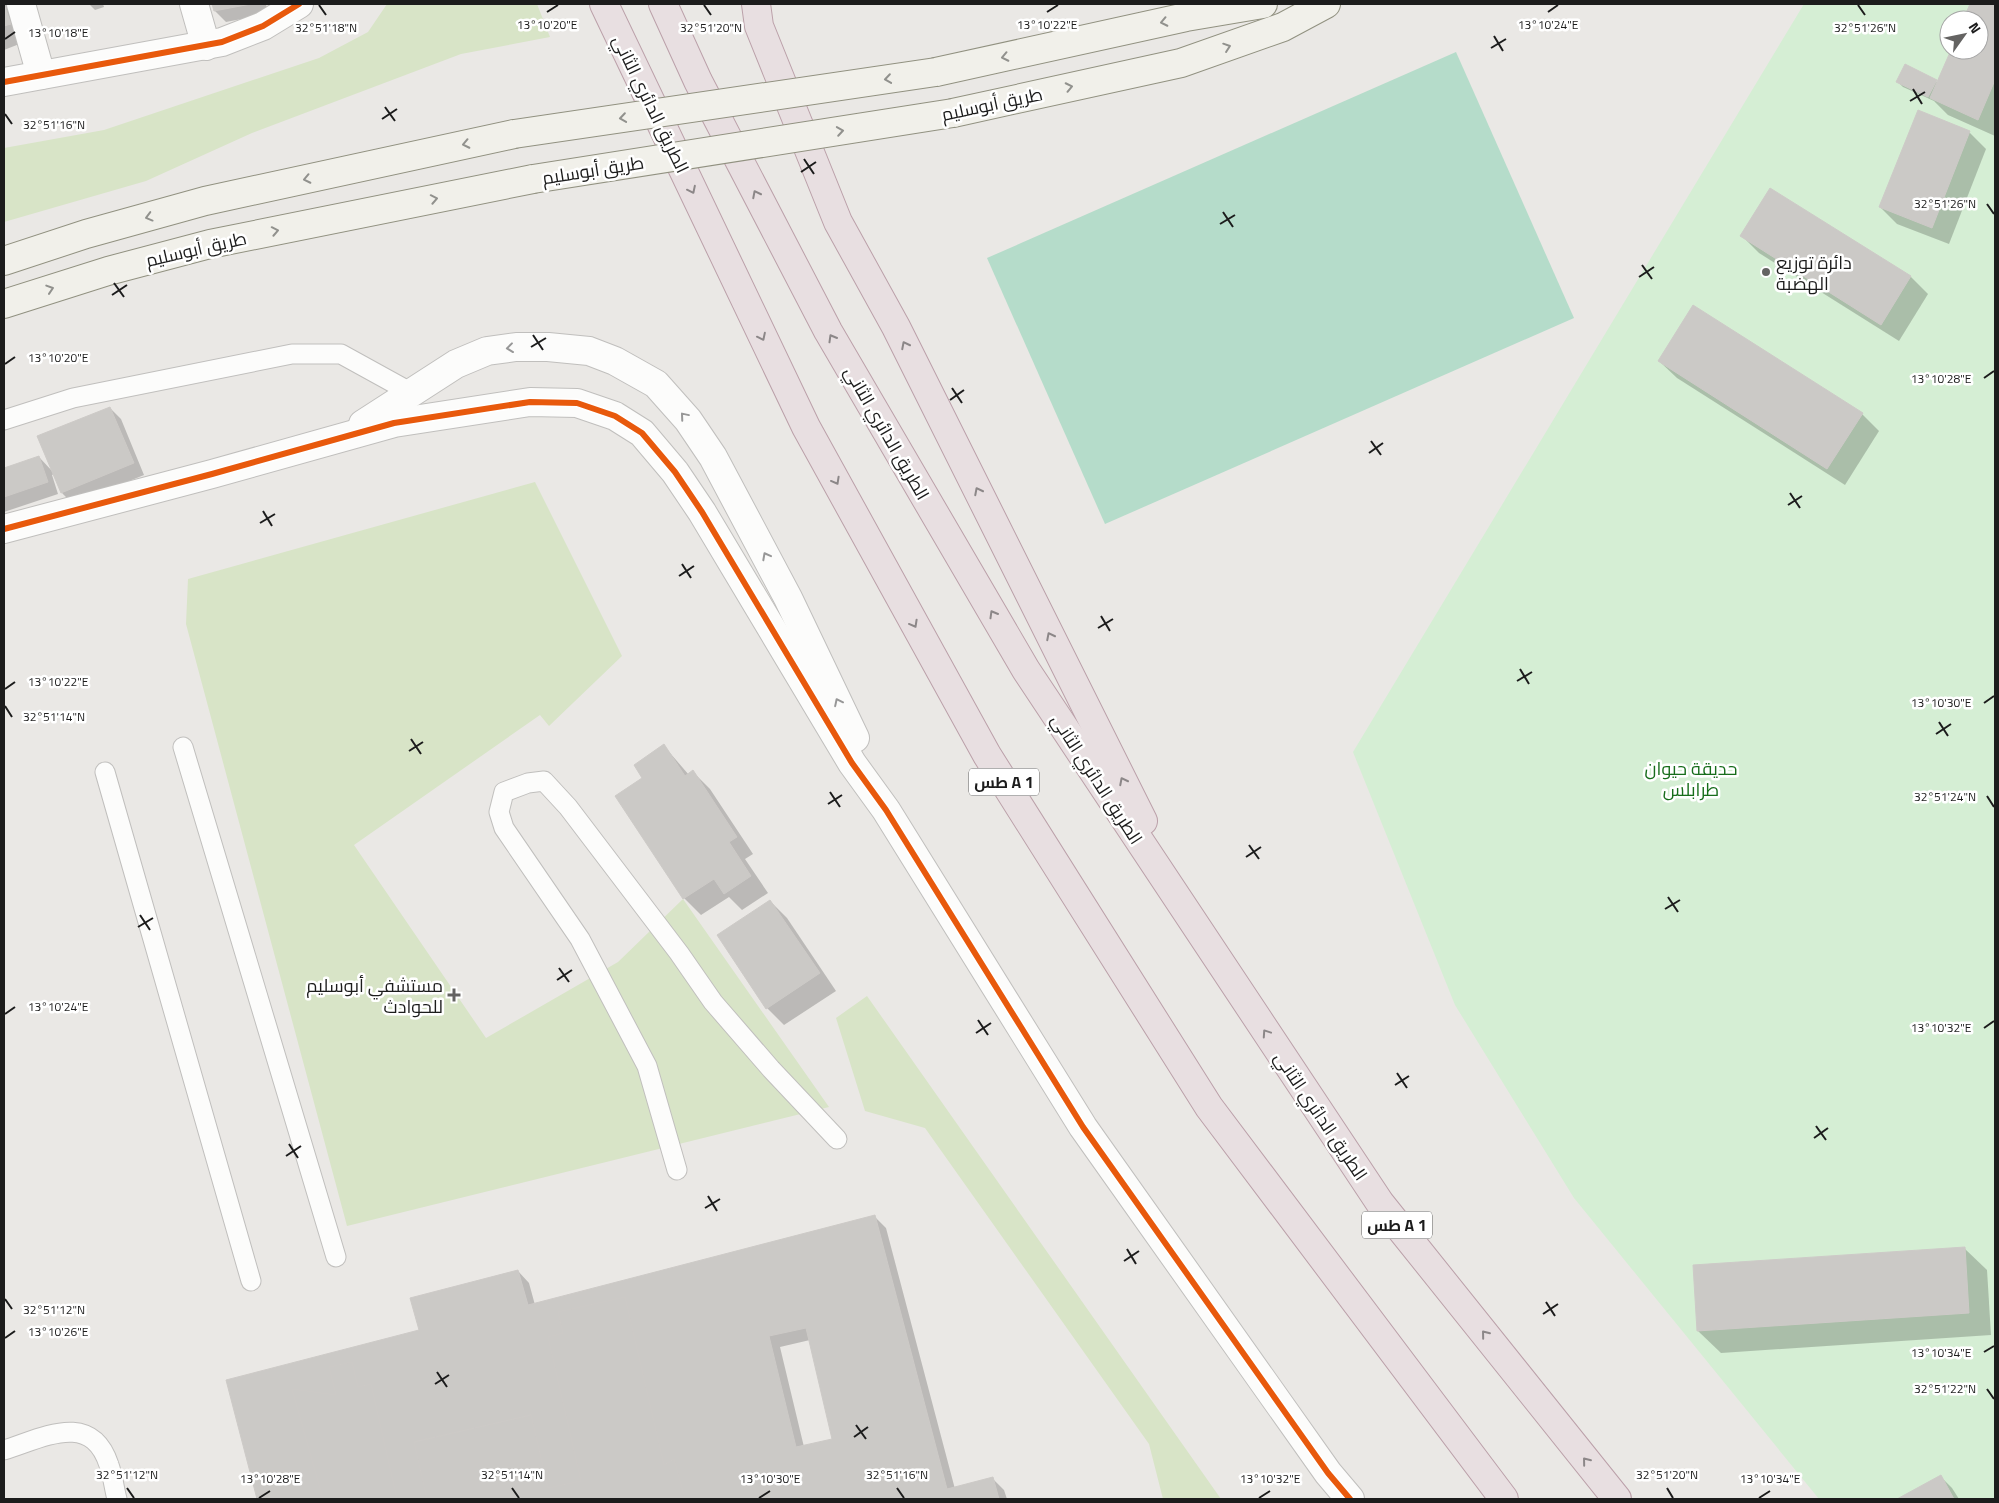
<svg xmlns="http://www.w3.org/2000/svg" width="1999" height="1503" font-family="'Titillium Web',Cairo,sans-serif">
  <rect width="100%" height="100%" fill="#eae8e5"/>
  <g fill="#d8e4c7">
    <path d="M387 4H537L550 37 461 54 252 133 146 181 4 222V148L104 130 319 58 368 32Z"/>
    <path d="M535 482 622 656 549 726 540 715 354 845 486 1038 618 962 683 899 829 1107 347 1226 186 624 188 579Z"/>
    <path d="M867 996 1221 1499H1163L1149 1444 925 1128 865 1111 836 1018Z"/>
  </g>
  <path fill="#d5eed4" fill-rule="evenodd" d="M1804 4H1995V1499H1819L1574 1198 1455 1005 1353 752ZM1949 20H1979V50H1949Z"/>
  <path fill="#b5dcca" d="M1456 52 1574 318 1105 524 987 258Z"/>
  <g fill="#0003" fill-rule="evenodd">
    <path d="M4 4H14L27 41 4 50Z"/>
    <path d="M89 4H103L104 7 95 10Z"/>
    <path d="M213 4H266L268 14 226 22 215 11Z"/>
    <path d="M1972 4H1995V136L1948 115 1934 101 1903 87 1898 82H1938L1952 50H1979V20H1965Z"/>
    <path d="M1969 132 1986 149 1949 244 1897 224 1880 207Z"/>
    <path d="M1771 190 1911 277 1928 294 1899 341 1759 253 1742 236Z"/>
    <path d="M1659 361 1862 414 1879 431 1845 485 1677 378Z"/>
    <path d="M110 408 121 419 144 475 73 504 62 493 54 474 52 475 58 494 4 512V469L39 457 53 472Z"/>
    <path d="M664 746 689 775 693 772 710 789 753 854 745 859 768 893 742 910 729 897 701 915 684 898 617 796 644 778Z"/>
    <path d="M770 901 787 918 836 991 784 1025 767 1008Z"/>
    <path d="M875 1217 886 1228 955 1489 993 1479 1004 1490 1007 1499H258L227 1381 420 1331 518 1271 529 1283 535 1305ZM810 1340 834 1440 804 1447 780 1347Z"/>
    <path d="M1964 1248 1987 1270 1991 1335 1721 1353 1698 1331Z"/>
    <path d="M1941 1477 1952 1488 1959 1499H1899Z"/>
  </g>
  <g fill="#cbc9c6" stroke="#cdcac7" fill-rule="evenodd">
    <path d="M4 4 11 24 4 26Z"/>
    <path d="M212 4H251L214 11Z"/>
    <path d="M1970 4H1995V80L1978 120 1930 98 1951 50H1979V20H1963Z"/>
    <path d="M1905 64 1937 80 1928 97 1896 82Z"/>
    <path d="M1918 110 1970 131 1932 228 1879 207Z"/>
    <path d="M1770 188 1911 276 1881 325 1740 236Z"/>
    <path d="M1693 305 1863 413 1827 469 1658 361Z"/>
    <path d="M110 407 134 463 61 493 37 436Z"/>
    <path d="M39 456 48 482 4 497V468Z"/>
    <path d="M664 744 685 776 693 770 737 837 729 842 751 876 724 894 714 879 683 899 615 796 642 778 634 765Z"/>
    <path d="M770 900 820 973 766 1009 717 935Z"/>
    <path d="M875 1215 947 1489 993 1477 999 1499H257L226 1380 419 1330 410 1298 518 1270 528 1305ZM806 1328 832 1439 796 1447 769 1336Z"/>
    <path d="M1965 1247 1969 1313 1697 1331 1693 1265Z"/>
    <path d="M625 1297 664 1465 674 1459 685 1499H427L414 1442 531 1415 548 1488 581 1481 548 1337 563 1333 558 1312Z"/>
    <path d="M352 1362 358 1387 371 1384 397 1499H323L292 1389 336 1395 329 1367Z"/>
    <path d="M1941 1475 1954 1499H1897Z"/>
  </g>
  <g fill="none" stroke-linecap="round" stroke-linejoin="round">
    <g stroke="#c0bfbd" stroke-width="21">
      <g id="lane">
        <path d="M4 420 73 398 292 354H341L410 392"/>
        <path d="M183 747 336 1257"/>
        <path d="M105 772 251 1281"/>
        <path d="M677 1170 647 1066 580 939 504 828 499 812 504 792 528 783 544 781 568 807 679 953 713 1002 771 1069 837 1139"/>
        <path d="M4 1450C43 1438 91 1410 109 1465 113 1476 114 1488 117 1499"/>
      </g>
    </g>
    <g stroke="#c0bfbd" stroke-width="30">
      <g id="street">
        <path d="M21 4 41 75"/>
        <path d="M194 4 206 46"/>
        <path d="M4 82 222 42 263 26 299 4"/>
        <path d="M363 424 456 364 487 351 516 347H548L589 351 615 361 656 384 688 420 713 457 788 598 855 738"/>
        <path d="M4 529 212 474 394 423 530 402 577 403 615 416 642 433 675 472 702 512 852 763 886 810 1083 1127 1328 1473 1350 1499"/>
      </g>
    </g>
    <g stroke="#919180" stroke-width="30">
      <g id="secondary">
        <path d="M936 72 1186 17 1263 4"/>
        <path d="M953 113 1181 63 1283 27 1326 4"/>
        <path d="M4 261 86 234 205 201 514 134"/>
        <path d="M4 304 108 271 210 244 533 179"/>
      </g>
    </g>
    <g stroke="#bba0a9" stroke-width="30">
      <g id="highway">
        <path d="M604 4 806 427 987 755 1209 1107 1504 1499"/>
        <path d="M663 4 698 81 828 331 1026 670 1380 1203 1617 1499"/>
        <path d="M756 4 759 26 838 222 896 327 1143 821"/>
      </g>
    </g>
    <use href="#lane" stroke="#fcfcfb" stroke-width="19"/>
    <use href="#street" stroke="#fcfcfb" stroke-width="28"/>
    <use href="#secondary" stroke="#f1f0ea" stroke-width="28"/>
    <use href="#highway" stroke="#e8dfe1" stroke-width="28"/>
    <g stroke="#919180" stroke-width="30" stroke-linecap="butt">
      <g id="secondary-bridge">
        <path d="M514 134 936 72"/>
        <path d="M533 179 953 113"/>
      </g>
    </g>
    <use href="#secondary-bridge" stroke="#f1f0ea" stroke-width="28"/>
    <g stroke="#fff" stroke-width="9">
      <g id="cycleway">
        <path d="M4 82 222 42 263 26 299 4"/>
        <path d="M4 529 212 474 394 423 530 402 577 403 615 416 642 433 675 472 702 512 852 763 886 810 1083 1127 1328 1473 1350 1499"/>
      </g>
    </g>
    <use href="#cycleway" stroke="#e8590c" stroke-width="6"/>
  </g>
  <defs><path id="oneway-chevron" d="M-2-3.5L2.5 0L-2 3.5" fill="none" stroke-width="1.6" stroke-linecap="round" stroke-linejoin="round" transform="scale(1.25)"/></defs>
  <g stroke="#91918d">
    <use href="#oneway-chevron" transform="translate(1164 22) rotate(168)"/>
    <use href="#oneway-chevron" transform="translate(1227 47) rotate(-19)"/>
    <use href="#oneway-chevron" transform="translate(1005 57) rotate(168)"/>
    <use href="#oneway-chevron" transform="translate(888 79) rotate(172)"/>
    <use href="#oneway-chevron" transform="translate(1069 87) rotate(-12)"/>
    <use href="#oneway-chevron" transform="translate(623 118) rotate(172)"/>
    <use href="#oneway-chevron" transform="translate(840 131) rotate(-9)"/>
    <use href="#oneway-chevron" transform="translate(466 144) rotate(168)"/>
    <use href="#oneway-chevron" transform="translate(307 179) rotate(168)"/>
    <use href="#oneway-chevron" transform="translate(434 199) rotate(-11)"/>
    <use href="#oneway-chevron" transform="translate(149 217) rotate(165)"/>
    <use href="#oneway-chevron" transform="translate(275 231) rotate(-11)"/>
    <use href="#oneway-chevron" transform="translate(50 289) rotate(-18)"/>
  </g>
  <g stroke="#8c8788">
    <use href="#oneway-chevron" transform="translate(692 190) rotate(64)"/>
    <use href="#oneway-chevron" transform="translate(756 194) rotate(-117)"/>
    <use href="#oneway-chevron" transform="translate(762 337) rotate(64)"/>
    <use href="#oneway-chevron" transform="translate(832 338) rotate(-120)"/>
    <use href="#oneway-chevron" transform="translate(905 345) rotate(-117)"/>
    <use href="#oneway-chevron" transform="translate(836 481) rotate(61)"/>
    <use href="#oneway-chevron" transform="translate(978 491) rotate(-117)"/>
    <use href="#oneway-chevron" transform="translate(993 614) rotate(-120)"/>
    <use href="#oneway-chevron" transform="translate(914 624) rotate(61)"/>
    <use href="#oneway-chevron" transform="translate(1050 636) rotate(-117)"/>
    <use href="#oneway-chevron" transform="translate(1123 781) rotate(-117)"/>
    <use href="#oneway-chevron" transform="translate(1266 1033) rotate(-124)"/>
    <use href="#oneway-chevron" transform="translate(1485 1334) rotate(-129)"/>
    <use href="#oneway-chevron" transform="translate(1586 1461) rotate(-129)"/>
  </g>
  <g stroke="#979797">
    <use href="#oneway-chevron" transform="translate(510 348) rotate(173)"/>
    <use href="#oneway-chevron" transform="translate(684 416) rotate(-130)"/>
    <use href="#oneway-chevron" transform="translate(766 556) rotate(-118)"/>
    <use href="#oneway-chevron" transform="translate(838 702) rotate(-116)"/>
  </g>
  <path fill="none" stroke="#1c1c1c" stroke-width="2" d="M319 5 326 15M704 5 711 15M1858 5 1865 15M547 12 558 5M1047 12 1058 5M1548 12 1558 5M1494 36 1503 51M5 39 15 32M1491 48 1506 39M1913 89 1922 104M1910 101 1925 92M385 107 395 121M5 114 12 124M382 119 397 109M804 159 814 174M801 172 816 162M1987 204 1994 214M1223 212 1233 227M1220 224 1235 215M1642 265 1652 279M1639 277 1654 267M114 283 124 297M112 295 127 285M533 335 543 350M531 347 546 338M5 364 15 357M1984 378 1994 371M952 388 962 403M950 400 964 390M1371 441 1381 455M1369 453 1383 443M1790 493 1800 508M1788 505 1802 496M263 511 272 526M260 523 275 514M682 564 691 578M679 576 694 566M1101 616 1110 631M1098 628 1113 619M1520 669 1529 684M1517 681 1532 672M5 689 15 682M1984 703 1994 696M5 706 12 717M1939 722 1948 736M1936 734 1951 724M411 739 421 754M409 751 423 742M830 792 840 807M1987 796 1994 807M828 804 842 795M1249 845 1259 859M1246 857 1261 847M1668 897 1678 912M1665 909 1680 900M140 915 150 930M138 927 153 918M559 968 569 982M557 980 572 970M5 1014 15 1007M978 1020 988 1035M1984 1028 1994 1021M976 1033 991 1023M1397 1073 1407 1088M1395 1085 1409 1076M1816 1126 1826 1140M1814 1138 1828 1128M289 1144 298 1158M286 1156 301 1146M708 1196 717 1211M705 1208 720 1199M1127 1249 1136 1264M1124 1261 1139 1251M5 1299 12 1309M1546 1302 1555 1316M1543 1314 1558 1304M5 1338 15 1331M1984 1352 1994 1346M437 1372 447 1387M435 1384 449 1375M1987 1389 1994 1399M856 1425 866 1439M854 1437 868 1427M127 1488 134 1498M512 1488 519 1498M897 1488 904 1498M1667 1488 1673 1498M259 1498 270 1491M759 1498 770 1491M1259 1498 1270 1491M1759 1498 1770 1491"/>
  <g fill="#646362" stroke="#fff" stroke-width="2">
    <circle cx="1766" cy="272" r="5"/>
    <path d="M451.5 987.5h5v5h5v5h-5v5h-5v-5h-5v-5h5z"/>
  </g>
  <g text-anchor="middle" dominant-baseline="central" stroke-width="5" stroke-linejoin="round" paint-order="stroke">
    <g fill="#fff" stroke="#606060" stroke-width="1">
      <rect x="969" y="768.5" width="70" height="27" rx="4"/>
      <rect x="1362" y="1211.5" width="70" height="27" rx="4"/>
    </g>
    <g font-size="16" font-weight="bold" fill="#1c1c1c">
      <text x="1004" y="782">طس A 1</text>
      <text x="1397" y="1225">طس A 1</text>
    </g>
    <g font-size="18" fill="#1c1c1c" stroke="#fff">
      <text transform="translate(651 104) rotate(64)">الطريق الدائري الثاني</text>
      <text transform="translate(992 104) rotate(-12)">طريق أبوسليم</text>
      <text transform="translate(593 170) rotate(-9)">طريق أبوسليم</text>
      <text transform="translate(196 249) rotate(-13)">طريق أبوسليم</text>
      <text transform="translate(887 433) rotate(60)">الطريق الدائري الثاني</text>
      <text transform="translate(1097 779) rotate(57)">الطريق الدائري الثاني</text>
      <text transform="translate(1321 1116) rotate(56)">الطريق الدائري الثاني</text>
    </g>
    <g font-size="18" fill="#1c1c1c" stroke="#fff" text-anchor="start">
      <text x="1776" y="262">دائرة توزيع<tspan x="1776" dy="21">الهضبة</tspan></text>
      <text x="443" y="985" text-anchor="end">مستشفي أبوسليم<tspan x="443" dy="21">للحوادث</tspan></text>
    </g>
    <g font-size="18" fill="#176d1b" stroke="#fff">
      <text x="1691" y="768">حديقة حيوان<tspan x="1691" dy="21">طرابلس</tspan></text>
    </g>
  </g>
  <g font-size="12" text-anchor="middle" fill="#1c1c1c" stroke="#fff" stroke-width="5" stroke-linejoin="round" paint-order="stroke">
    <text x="547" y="29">13°10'20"E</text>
    <text x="1047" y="29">13°10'22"E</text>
    <text x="1548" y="29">13°10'24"E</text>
    <text x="326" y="32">32°51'18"N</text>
    <text x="711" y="32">32°51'20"N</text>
    <text x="1865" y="32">32°51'26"N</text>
    <text x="58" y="37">13°10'18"E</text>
    <text x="54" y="129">32°51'16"N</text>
    <text x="1945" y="208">32°51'26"N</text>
    <text x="58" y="362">13°10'20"E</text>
    <text x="1941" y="383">13°10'28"E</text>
    <text x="58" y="686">13°10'22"E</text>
    <text x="1941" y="707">13°10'30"E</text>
    <text x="54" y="721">32°51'14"N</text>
    <text x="1945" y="801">32°51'24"N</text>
    <text x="58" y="1011">13°10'24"E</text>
    <text x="1941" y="1032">13°10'32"E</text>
    <text x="54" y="1314">32°51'12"N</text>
    <text x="58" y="1336">13°10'26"E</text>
    <text x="1941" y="1357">13°10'34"E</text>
    <text x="1945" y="1393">32°51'22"N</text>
    <text x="127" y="1479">32°51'12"N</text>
    <text x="512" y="1479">32°51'14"N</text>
    <text x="897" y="1479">32°51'16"N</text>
    <text x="1667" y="1479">32°51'20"N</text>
    <text x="270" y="1483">13°10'28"E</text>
    <text x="770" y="1483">13°10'30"E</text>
    <text x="1270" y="1483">13°10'32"E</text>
    <text x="1770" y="1483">13°10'34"E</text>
  </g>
  <rect width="1999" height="1503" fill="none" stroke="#1c1c1c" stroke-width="10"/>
  <g transform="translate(1964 35) rotate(57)"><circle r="24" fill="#ffffff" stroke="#a4a4a4"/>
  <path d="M0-4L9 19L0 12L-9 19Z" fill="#646362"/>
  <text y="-8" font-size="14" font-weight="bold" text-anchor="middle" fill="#1c1c1c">N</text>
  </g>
</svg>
